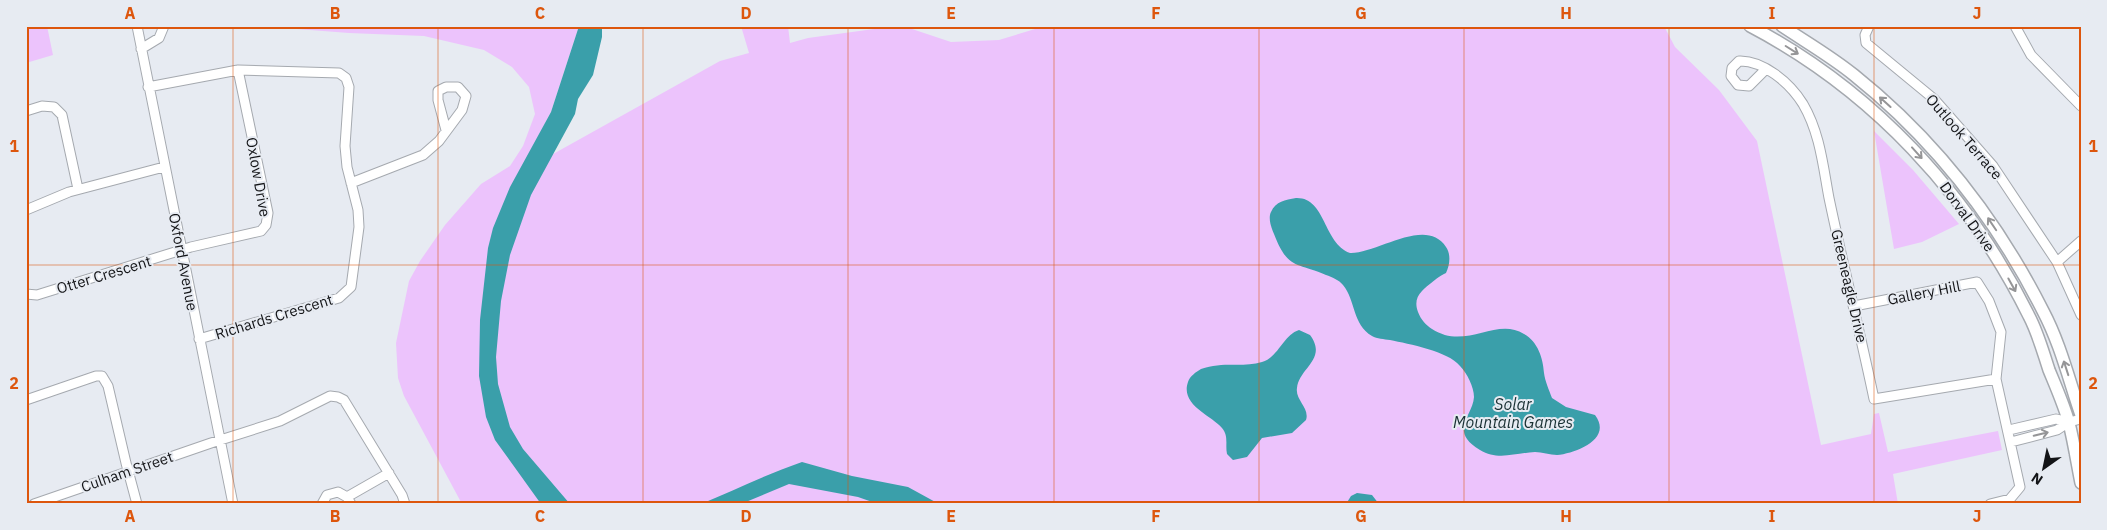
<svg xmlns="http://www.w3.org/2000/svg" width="2107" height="530" font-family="'IBM Plex Sans',sans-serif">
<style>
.green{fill:#ecc3fc}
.water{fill:#3a9faa}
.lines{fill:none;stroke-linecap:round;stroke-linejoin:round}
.minor-casing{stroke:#a5a9af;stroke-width:11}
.major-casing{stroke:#a5a9af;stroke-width:14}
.minor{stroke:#fff;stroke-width:9}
.major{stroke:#fff;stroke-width:11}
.oneway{stroke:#959597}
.grid{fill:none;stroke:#dd560d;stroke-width:1;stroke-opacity:0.55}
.labels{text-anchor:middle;stroke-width:4;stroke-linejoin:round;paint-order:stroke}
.street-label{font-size:15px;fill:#131417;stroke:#e7ebf2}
.water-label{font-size:16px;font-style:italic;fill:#193033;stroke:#e7ebf2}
.neatline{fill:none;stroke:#dd560d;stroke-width:2}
.grid-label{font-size:16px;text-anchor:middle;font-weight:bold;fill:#dd560d}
</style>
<rect width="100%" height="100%" fill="#e7ebf2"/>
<path class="green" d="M26,26H47L53,55L26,63Z
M286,26H579L551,112L519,173L720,61L749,53L741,26H788L790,43L808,38L896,26H903L951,42L999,40L1045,26H1664L1675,47L1719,90L1757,141L1821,445L1871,434L1874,414L1879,413L1888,452L1998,431L2002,450L1893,474L1898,504H462L404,396L398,378L396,343L409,281L420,261L445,225L481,184L510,166L523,146L535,114L529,87L512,67L484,50L424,36L349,33L297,29Z
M1874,131L1913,170L1959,224L1922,242L1894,249Z"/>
<path class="water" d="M579,26H602V37L593,75L578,99L575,114L531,195L510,255L501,301L496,357L498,384L510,427L523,449L570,504H541L495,440L486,417L479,376L480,320L488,248L493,228L510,187L551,112Z
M1296,198C1326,197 1323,243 1350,253C1377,254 1426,216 1446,247C1451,254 1450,265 1446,273C1440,275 1427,286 1422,291C1416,297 1415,304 1418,312C1421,320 1426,325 1432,329C1466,351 1496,316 1524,334C1538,342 1543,358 1544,373C1545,381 1549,390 1552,398L1566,407L1595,415C1613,439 1576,453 1557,455C1550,455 1542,452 1535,452C1515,453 1498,461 1480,450C1448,431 1473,416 1474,397C1474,387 1467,373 1460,366C1448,351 1409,344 1390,340C1384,339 1377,339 1372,336C1352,324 1356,301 1343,285C1339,280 1332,277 1326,275C1296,262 1288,270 1274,234C1271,227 1268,218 1271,212C1276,201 1285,200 1296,198Z
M1299,330L1310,335C1328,359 1299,368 1297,388C1295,400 1310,408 1306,420L1292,433L1262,438L1247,457L1233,460L1227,454C1225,445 1229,436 1222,428C1211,415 1180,405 1188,382C1190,376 1196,372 1201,369C1223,361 1243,368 1262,362C1279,357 1283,335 1299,330Z
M802,462L852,476L908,487L939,504H878L858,497L789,484L741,504H701C735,490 767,474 802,462Z
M1357,493L1372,495L1379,504H1346L1351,496Z"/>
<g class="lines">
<defs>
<path id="minor" d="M137,26L233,504
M1869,26L1865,35L1866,43L1934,99L1993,166L2057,262L2081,315
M2015,26L2031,55L2081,106
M141,49L159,38L164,26
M1766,69L1749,86L1738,85L1731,76L1732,68L1739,61C1763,60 1790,83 1803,104C1820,133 1823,166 1829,198C1843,265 1860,332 1874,399L1996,379
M148,87L238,70L339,73L346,78L349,87L345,146L347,167L358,210L359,227L351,287L339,298L199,339
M26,111L42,106L54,107L62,115L78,189
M351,183L423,155L439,141L462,110L466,96L458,87H446L438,91V100L446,130
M26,210L69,192L164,167
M2057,262L2081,241
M26,294L37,295L191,247L261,231L266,225L268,213L238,70
M1854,306L1977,282L1989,301L2001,332L1996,379L2020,487L2010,499L1990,504
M26,400L96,376H102L108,386L126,463L137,504
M2009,430L2056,419L2069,422
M2011,442L2057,430L2069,422L2081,419
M347,497L389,473
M34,504L211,443L280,421L330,396L338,397L344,400L402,495L405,504
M322,504L327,495L338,492L347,497L351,504"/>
<path id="major" d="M1750,26C1872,90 1968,193 2029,316C2038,333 2043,352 2049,370C2056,387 2064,405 2069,423C2074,443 2077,463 2081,483
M1782,26C1806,42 1832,57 1854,75C1934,139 1997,220 2043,311C2060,343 2069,380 2081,415"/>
</defs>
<use href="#minor" class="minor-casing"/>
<use href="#major" class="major-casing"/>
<use href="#minor" class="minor"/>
<use href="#major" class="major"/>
</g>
<defs><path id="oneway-shaft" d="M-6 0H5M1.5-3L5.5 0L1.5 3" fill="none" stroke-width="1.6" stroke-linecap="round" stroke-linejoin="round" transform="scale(1.25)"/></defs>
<g class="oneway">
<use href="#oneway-shaft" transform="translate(1792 50) rotate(32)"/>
<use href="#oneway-shaft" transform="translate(1885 102) rotate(-138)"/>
<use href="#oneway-shaft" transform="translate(1917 153) rotate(48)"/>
<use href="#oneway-shaft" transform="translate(1992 224) rotate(-124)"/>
<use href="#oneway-shaft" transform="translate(2012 285) rotate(61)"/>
<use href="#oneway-shaft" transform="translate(2066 368) rotate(-108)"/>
<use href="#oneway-shaft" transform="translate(2041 434) rotate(-14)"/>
</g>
<path class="grid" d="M233,26V504M438,26V504M643,26V504M848,26V504M1054,26V504M1259,26V504M1464,26V504M1669,26V504M1874,26V504M26,265H2081"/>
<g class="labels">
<g class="street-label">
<text transform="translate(1964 137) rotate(49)" y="5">Outlook Terrace</text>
<text transform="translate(258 177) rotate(80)" y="5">Oxlow Drive</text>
<text transform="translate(1967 217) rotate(54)" y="5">Dorval Drive</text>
<text transform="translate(183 262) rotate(79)" y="5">Oxford Avenue</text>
<text transform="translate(104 275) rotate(-17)" y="5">Otter Crescent</text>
<text transform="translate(1849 286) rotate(77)" y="5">Greeneagle Drive</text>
<text transform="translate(1924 293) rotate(-11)" y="5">Gallery Hill</text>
<text transform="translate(274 317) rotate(-17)" y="5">Richards Crescent</text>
<text transform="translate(127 472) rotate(-19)" y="5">Culham Street</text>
</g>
<g class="water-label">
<text x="1513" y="410">Solar<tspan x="1513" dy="18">Mountain Games</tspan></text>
</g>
</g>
<rect width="2107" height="530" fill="none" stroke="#e7ebf2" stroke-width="55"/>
<g transform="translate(2044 468) rotate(213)" stroke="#e7ebf2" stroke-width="4" paint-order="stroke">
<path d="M0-4L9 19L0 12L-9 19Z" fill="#131417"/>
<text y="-8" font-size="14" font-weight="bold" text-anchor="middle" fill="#131417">N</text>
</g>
<rect x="28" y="28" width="2052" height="474" class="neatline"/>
<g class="grid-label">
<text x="130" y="19">A</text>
<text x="335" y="19">B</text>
<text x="540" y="19">C</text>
<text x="746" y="19">D</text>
<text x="951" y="19">E</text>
<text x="1156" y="19">F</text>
<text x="1361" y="19">G</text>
<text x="1566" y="19">H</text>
<text x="1772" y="19">I</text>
<text x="1977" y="19">J</text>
<text x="14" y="152">1</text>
<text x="2093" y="152">1</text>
<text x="14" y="389">2</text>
<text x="2093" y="389">2</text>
<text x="130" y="522">A</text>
<text x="335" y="522">B</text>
<text x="540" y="522">C</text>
<text x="746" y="522">D</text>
<text x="951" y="522">E</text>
<text x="1156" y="522">F</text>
<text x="1361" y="522">G</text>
<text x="1566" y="522">H</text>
<text x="1772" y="522">I</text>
<text x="1977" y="522">J</text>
</g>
</svg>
